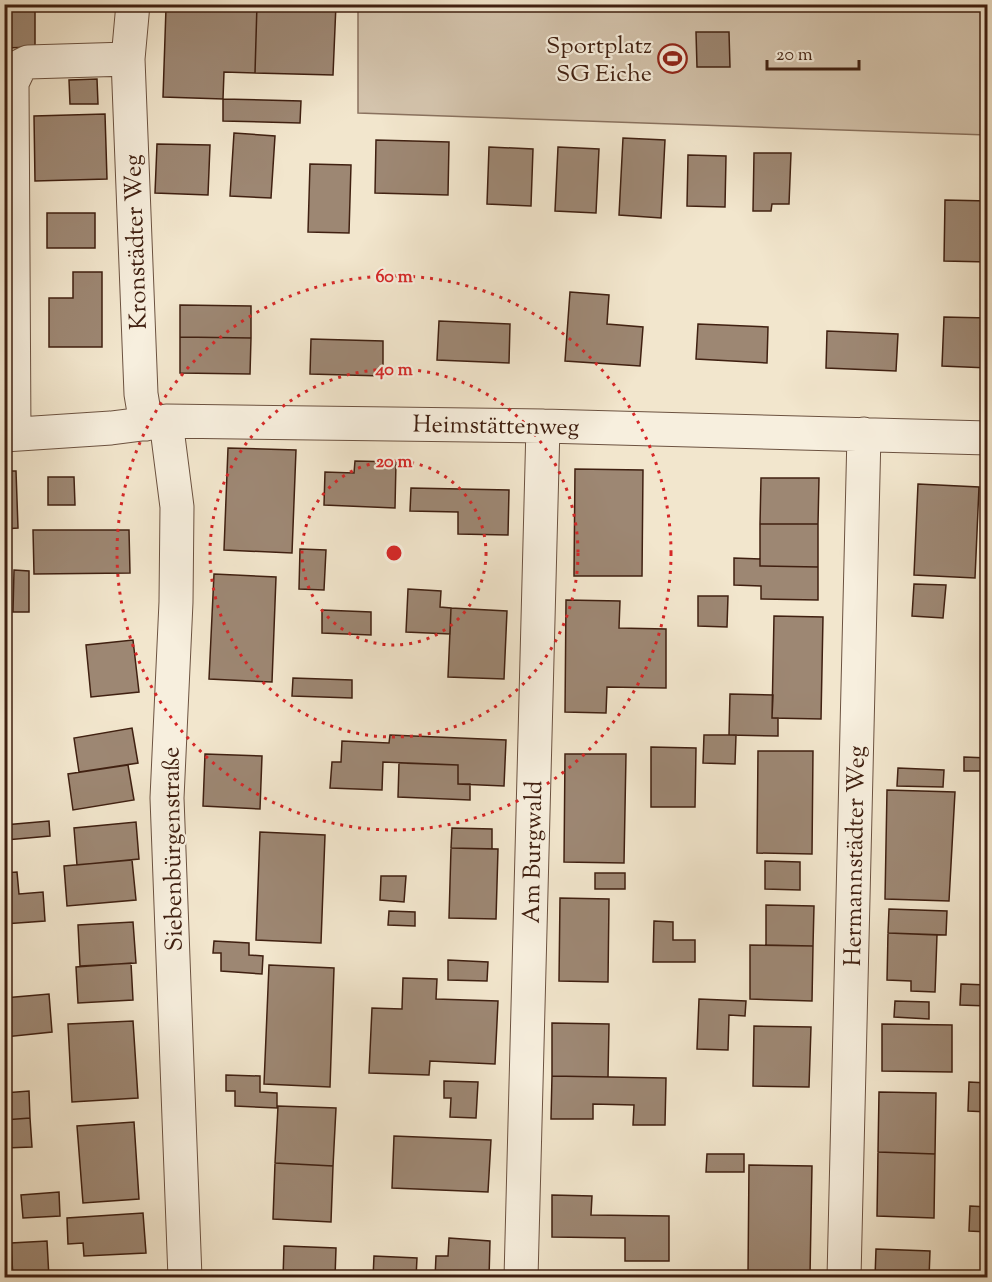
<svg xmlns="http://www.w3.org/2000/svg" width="992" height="1282" font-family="'Sorts Mill Goudy',serif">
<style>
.green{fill:#d4c4ad;stroke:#8a725f;stroke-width:1.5}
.building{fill:#9d8773;stroke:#402011;stroke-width:1.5}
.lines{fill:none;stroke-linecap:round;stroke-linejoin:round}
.street-casing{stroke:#6c5240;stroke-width:35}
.street{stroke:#f7efde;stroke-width:33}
.ring{fill:none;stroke:#d62828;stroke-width:3;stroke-dasharray:3 6}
.labels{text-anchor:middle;stroke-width:4.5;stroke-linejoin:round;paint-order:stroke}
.poi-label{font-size:24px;fill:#402011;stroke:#f7efde;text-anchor:end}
.street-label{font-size:24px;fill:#402011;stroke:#f7efde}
.centre{fill:#d62828;stroke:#f7efde;stroke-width:3}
.ring-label{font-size:18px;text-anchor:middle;font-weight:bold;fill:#d62828;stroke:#f7efde;stroke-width:4.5;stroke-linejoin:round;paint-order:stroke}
</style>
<rect width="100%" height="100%" fill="#f2e6cd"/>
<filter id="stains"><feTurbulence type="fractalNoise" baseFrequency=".00333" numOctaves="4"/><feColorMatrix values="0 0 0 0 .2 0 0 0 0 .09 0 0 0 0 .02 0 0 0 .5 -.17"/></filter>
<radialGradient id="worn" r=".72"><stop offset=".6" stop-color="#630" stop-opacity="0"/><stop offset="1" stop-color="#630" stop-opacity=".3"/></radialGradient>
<path class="green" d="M358,5H987V135L358,113Z"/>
<path class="building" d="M35,4V47L4,48V5Z
M178,4H257L255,73L224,72L223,99L163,97L166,8L178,9Z
M257,4H336L333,75L255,73Z
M696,32H729L730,67H697Z
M97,79L98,104H70L69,80Z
M223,99L301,101L300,123L223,121Z
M105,114L107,179L35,181L34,116Z
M234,133L275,136L271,198L230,196Z
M623,138L665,140L661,218L619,215Z
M376,140L449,142L448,195L375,193Z
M157,144L210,145L208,195L155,193Z
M489,147L533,149L531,206L487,204Z
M558,147L599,149L596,213L555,211Z
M754,153H791L789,204H772L771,211H753Z
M688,155L726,156L725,207L687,206Z
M310,164L351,165L349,233L308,232Z
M945,200L988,201V262L944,261Z
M47,213H95V248H47Z
M73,272H102V347H49V298H73Z
M570,292L609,295L607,324L643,327L640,366L565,361Z
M180,305L251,306V338L180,337Z
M944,317L988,318V368L942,366Z
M439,321L510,324L509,363L437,360Z
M698,324L768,327L767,363L696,359Z
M827,331L898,334L896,371L826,368Z
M180,337L251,338L250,374L180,373Z
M311,339L383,341V376L310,374Z
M228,448L296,450L292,553L224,550Z
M355,461L396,462L395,508L324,505L325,472L354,473Z
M575,469L643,470L642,576H574Z
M4,471H16L18,528L4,529Z
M48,477H74L75,505H48Z
M761,478H819L818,524H760Z
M918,484L979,487L975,578L914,575Z
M411,488L509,490L508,535L458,534V512L410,511Z
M760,524H818V567L760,566Z
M33,530H129L130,573L34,574Z
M300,549L326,550L324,590L299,589Z
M734,558L760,559V566L818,567V600L761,599V586L734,585Z
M14,570L29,571V612H13Z
M214,574L276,577L272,682L209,679Z
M914,584L946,585L943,618L912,616Z
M408,589L441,591L440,607L451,608L450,634L406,632Z
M698,596H728L727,627L698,626Z
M566,600L620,601L619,628L666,629V688L607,687L606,713L565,712Z
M451,608L507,611L504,679L448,677Z
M322,610L371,612V635L322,633Z
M774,616L823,617L821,719L772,718Z
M133,640L139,692L91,697L86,645Z
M293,678L352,680V698L292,696Z
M730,694L773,695L772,718H778V736L729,735Z
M132,728L138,763L79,772L74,738Z
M390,735L506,740L504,786L458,784V765L383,762L382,790L330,788L332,762H341L342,741L389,743Z
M704,735H736L735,764L703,763Z
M651,747L696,748L695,807H651Z
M758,751H813L812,854L757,853Z
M205,754L262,756L260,809L203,806Z
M565,754H626L624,863L564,862Z
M964,757L988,758V771H964Z
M399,763L458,765V784H470V800L398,797Z
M128,765L134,800L73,810L68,774Z
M898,768L944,770L943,787L897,786Z
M887,790L955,792L949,901L885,899Z
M49,821L50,836L6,840L4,825Z
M136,822L139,859L77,865L74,828Z
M452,828L492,829V849L451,848Z
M260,832L325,835L321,943L256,940Z
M451,848L498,849L496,919L449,918Z
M132,860L136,900L67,906L64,866Z
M765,861L800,862V890L765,889Z
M17,872L19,894L43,892L45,921L4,924V873Z
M595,873H625V889H595Z
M381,876H406L404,902L380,900Z
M560,898L609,899L608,982L559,981Z
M766,905L814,906L813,946L766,945Z
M889,909L947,911L946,935L888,933Z
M389,911L415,912V926L388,925Z
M654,921L673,922V940H695V962H653Z
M133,922L136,963L80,966L78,925Z
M888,933L937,935L935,992L911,991V981L887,980Z
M214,941L249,943V955L263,956L262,974L221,971V953H213Z
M750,945L813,946L812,1001L750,999Z
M448,960L488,962L487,981L448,980Z
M131,963L133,1000L78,1003L76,967Z
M269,965L334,968L330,1087L264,1084Z
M403,978L437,979L436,999L498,1001L495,1064L430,1061L429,1075L369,1073L372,1008L402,1009Z
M961,984L988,985V1006L960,1005Z
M49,994L52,1032L5,1037L4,998Z
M699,999L746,1001L745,1016L729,1015L728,1050L697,1049Z
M895,1001L929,1002V1019L894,1017Z
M133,1021L138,1098L72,1102L68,1024Z
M552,1023L609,1024L608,1077L552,1076Z
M882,1024L952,1025V1072L882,1071Z
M754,1026L811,1027L809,1087L753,1086Z
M226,1075L260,1076V1092L277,1093V1108L235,1106V1091H226Z
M552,1076L666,1078L665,1125H633L634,1105L593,1104V1119H551Z
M444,1081L478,1082L476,1118L450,1117L451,1098H444Z
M969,1082L988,1083V1112L968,1111Z
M29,1091L30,1118L4,1120V1093Z
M879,1092L936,1093L935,1154L878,1152Z
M278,1106L336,1108L333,1166L275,1163Z
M30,1118L32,1147L5,1148L4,1120Z
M134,1122L139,1199L83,1203L77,1126Z
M394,1136L491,1140L488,1192L392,1188Z
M878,1152L935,1154L934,1218L877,1216Z
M707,1154H744V1172H706Z
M275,1163L333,1166L331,1222L273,1219Z
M749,1165L812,1166L810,1276L748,1275Z
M59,1192L60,1216L23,1218L21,1195Z
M552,1195L592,1196L591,1215L669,1216V1261H625V1238L552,1237Z
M970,1206L988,1207V1232L969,1231Z
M143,1213L146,1253L84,1256L83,1243L68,1244L67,1218Z
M449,1238L490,1241L489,1278H435L436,1256H448Z
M47,1241L49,1278H13L11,1243Z
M284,1246L336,1248L335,1278H283Z
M876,1249L930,1251L929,1278H875Z
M374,1256L417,1258L416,1278H373Z
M147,1274V1278H86V1277Z"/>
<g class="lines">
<defs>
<path id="street" d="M133,4L128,59L141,394L146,424
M166,421L177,507L176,602L167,798L185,1278
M14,434L12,83L20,66L28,62L128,59
M4,435L111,428L166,421L543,426L988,438
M521,1278L543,426
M844,1278L864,434"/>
</defs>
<use href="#street" class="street-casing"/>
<use href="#street" class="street"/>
</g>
<g class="ring">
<circle cx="394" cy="553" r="92"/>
<circle cx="394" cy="553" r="184"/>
<circle cx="394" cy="553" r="277"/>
</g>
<defs>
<symbol id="stadium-ring" viewBox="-11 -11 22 22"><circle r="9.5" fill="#f7efde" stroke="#8f2418" stroke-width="1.5"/><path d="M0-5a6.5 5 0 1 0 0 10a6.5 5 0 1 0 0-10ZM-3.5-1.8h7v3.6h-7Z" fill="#8f2418"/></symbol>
</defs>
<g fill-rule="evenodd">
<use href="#stadium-ring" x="656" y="42" width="33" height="33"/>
</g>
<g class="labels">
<g class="poi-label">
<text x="652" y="53">Sportplatz<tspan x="652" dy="28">SG Eiche</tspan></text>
</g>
<g class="street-label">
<text transform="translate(135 242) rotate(-92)" y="8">Kronstädter Weg</text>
<text transform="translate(496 425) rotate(1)" y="8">Heimstättenweg</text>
<text transform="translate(172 849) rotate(-91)" y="8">Siebenbürgenstraße</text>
<text transform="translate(532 852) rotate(-89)" y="8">Am Burgwald</text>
<text transform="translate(854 856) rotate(-89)" y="8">Hermannstädter Weg</text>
</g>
</g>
<circle cx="394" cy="553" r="9" class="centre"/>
<g class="ring-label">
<text x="394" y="282">60 m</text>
<text x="394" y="375">40 m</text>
<text x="394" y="467">20 m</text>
</g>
<rect width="992" height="1282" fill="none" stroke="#f2e6cd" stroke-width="24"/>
<rect x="6" y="6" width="980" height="1270" fill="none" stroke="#402011" stroke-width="3"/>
<rect x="12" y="12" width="968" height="1258" fill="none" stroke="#402011" stroke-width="1.5"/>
<path d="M767 60v9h92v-9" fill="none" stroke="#402011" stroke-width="3"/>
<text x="776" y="60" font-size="18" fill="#402011" stroke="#f7efde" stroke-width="4.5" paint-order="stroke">20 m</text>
<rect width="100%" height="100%" filter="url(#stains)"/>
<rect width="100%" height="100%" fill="url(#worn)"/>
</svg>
